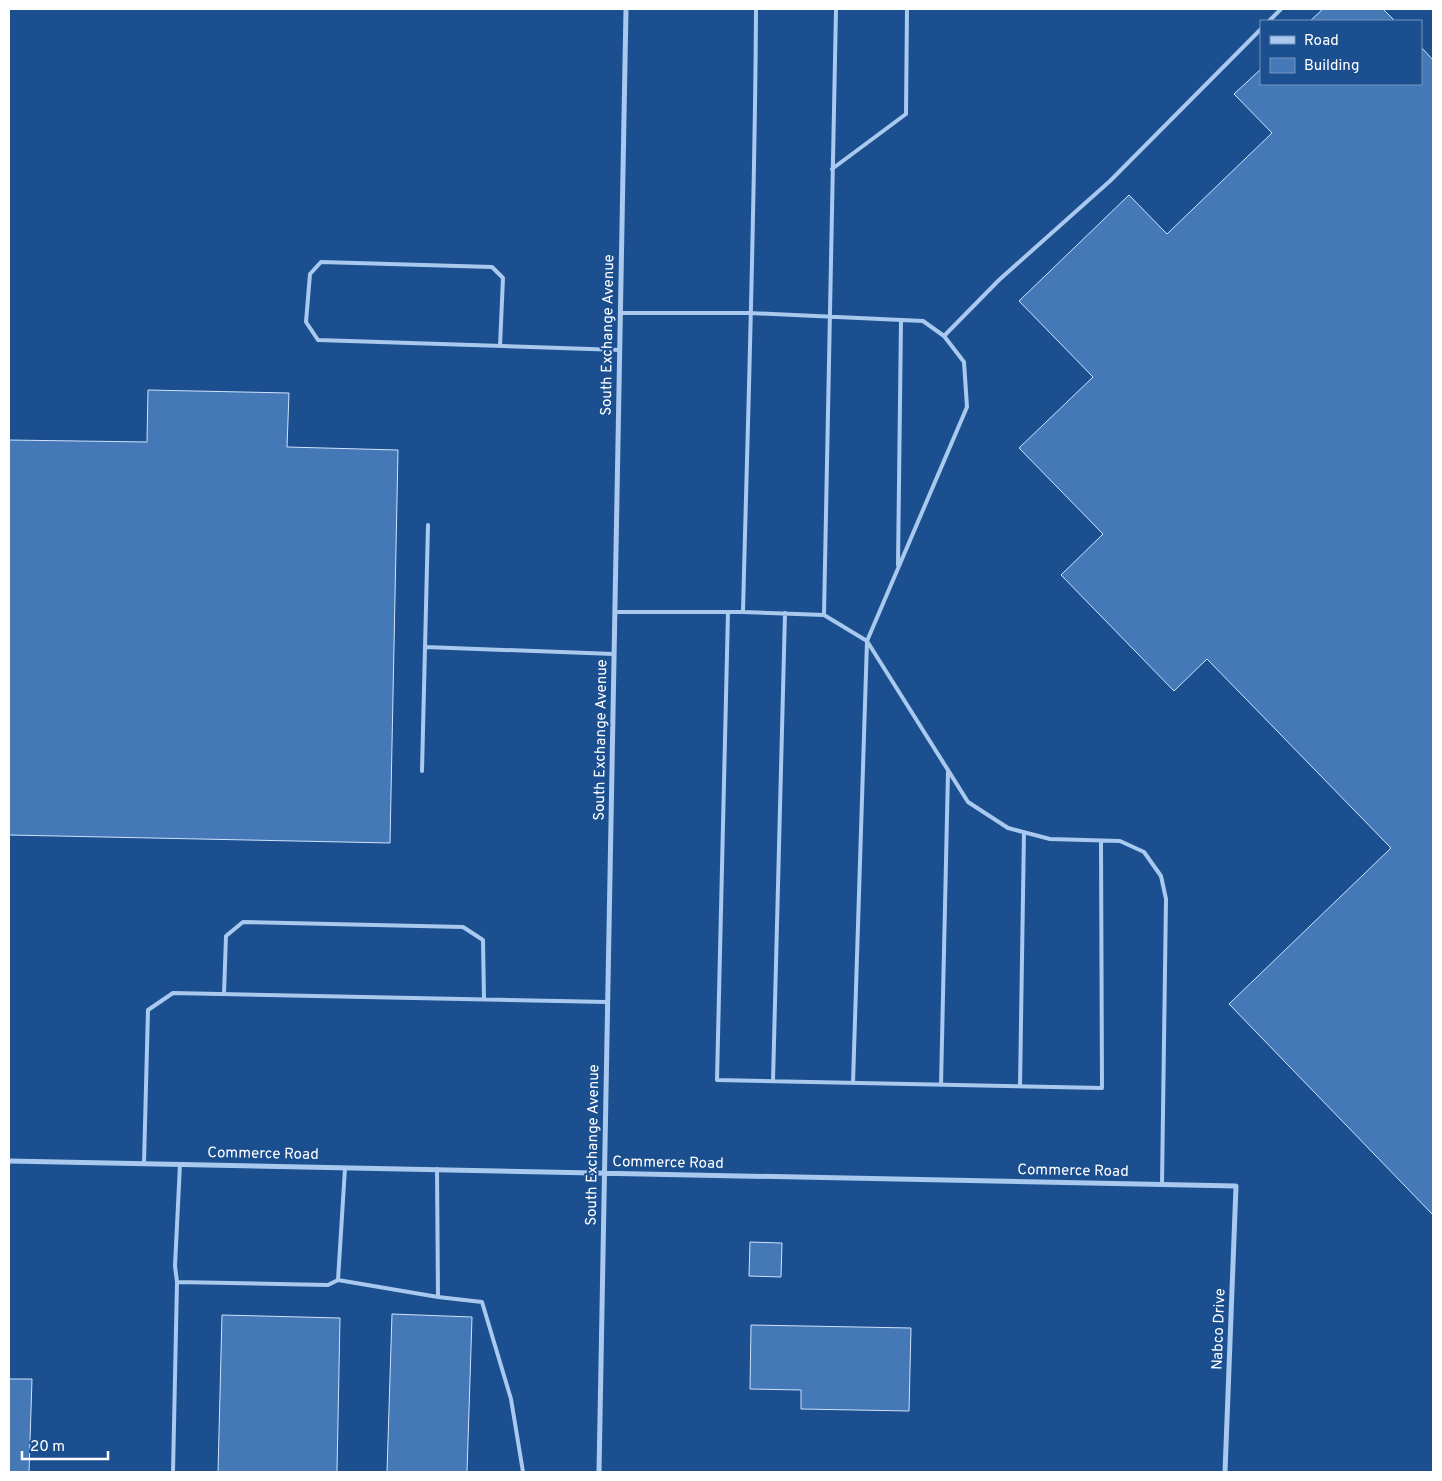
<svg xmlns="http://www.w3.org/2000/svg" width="1442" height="1481" font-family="Overpass,sans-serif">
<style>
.building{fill:#4478b7;stroke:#cfe3fa}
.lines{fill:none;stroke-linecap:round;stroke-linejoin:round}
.service{stroke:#a9c9ee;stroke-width:4}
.minor{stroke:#a9c9ee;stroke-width:5}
.labels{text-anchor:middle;stroke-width:4;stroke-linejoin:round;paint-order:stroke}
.street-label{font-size:15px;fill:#fff;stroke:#1b4f8f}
</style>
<rect width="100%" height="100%" fill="#1b4f8f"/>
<path class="building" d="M1323,9H1383L1395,21H1310Z
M1421,47L1433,60V1215L1229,1004L1391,848L1207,659L1174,691L1061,575L1103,534L1019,448L1093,377L1019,301L1129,195L1167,234L1272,133L1234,94L1261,69V84H1421Z
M148,390L289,393L287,447L398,450L390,843L9,835V440L147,442Z
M750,1242L782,1243L781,1277L749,1276Z
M392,1314L472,1317L467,1472H387Z
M222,1315L340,1318L337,1472H218Z
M751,1325L911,1328L909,1411L801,1409V1390L750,1389Z
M9,1379H32L29,1472H9Z"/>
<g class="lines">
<path class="service" d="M1269,21L1281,9
M832,169L906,114L907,9
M620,313H750L923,321L944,336L964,362L967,407L867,641L853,1083
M944,336L999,280L1110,181L1261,29
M500,346L503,278L492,267L321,262L310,274L306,322L318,340L620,350
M898,565L901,320
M615,612H743C748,411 755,210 756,9
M728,612L717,1080L1102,1088L1101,841
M743,612L824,615L867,641L968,802L1008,828L1050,839L1120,841L1144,852L1161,876L1166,899L1162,1184
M824,615L836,9
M425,647L614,654
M422,771L428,525
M224,994L226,936L243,922L463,927L483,940L484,999
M773,1081L785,613
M941,1085L948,772
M1020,1086L1024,832
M144,1163L148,1010L173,993L607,1002
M180,1164L175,1266L177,1282L328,1285L338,1280L345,1168
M437,1169L438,1297L482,1302L511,1399L523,1472
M338,1280L438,1297
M173,1472L177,1282"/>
<path class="minor" d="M9,1161L1236,1186L1225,1472
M599,1472L626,9"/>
</g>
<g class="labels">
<g class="street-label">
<text transform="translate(607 335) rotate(-89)" y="5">South Exchange Avenue</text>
<text transform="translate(600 740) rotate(-89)" y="5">South Exchange Avenue</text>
<text transform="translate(592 1145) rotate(-89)" y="5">South Exchange Avenue</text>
<text transform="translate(263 1153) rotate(1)" y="5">Commerce Road</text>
<text transform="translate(668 1162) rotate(1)" y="5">Commerce Road</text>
<text transform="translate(1073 1170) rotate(1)" y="5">Commerce Road</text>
<text transform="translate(1218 1329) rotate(-88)" y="5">Nabco Drive</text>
</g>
</g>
<rect width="1442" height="1481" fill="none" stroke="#ffffff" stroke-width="20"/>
<rect x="1260" y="20" width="162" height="65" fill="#1b4f8f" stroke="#7695bc"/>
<rect x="1270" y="36" width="25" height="8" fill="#a9c9ee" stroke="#7695bc"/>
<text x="1304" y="45" font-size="15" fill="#ffffff">Road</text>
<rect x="1270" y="58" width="25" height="15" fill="#4478b7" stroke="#7695bc"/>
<text x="1304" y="70" font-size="15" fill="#ffffff">Building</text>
<path d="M22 1451v8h86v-8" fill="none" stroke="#ffffff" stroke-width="2.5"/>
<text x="30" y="1451" font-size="15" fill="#ffffff" stroke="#1b4f8f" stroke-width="4" paint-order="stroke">20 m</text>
</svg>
